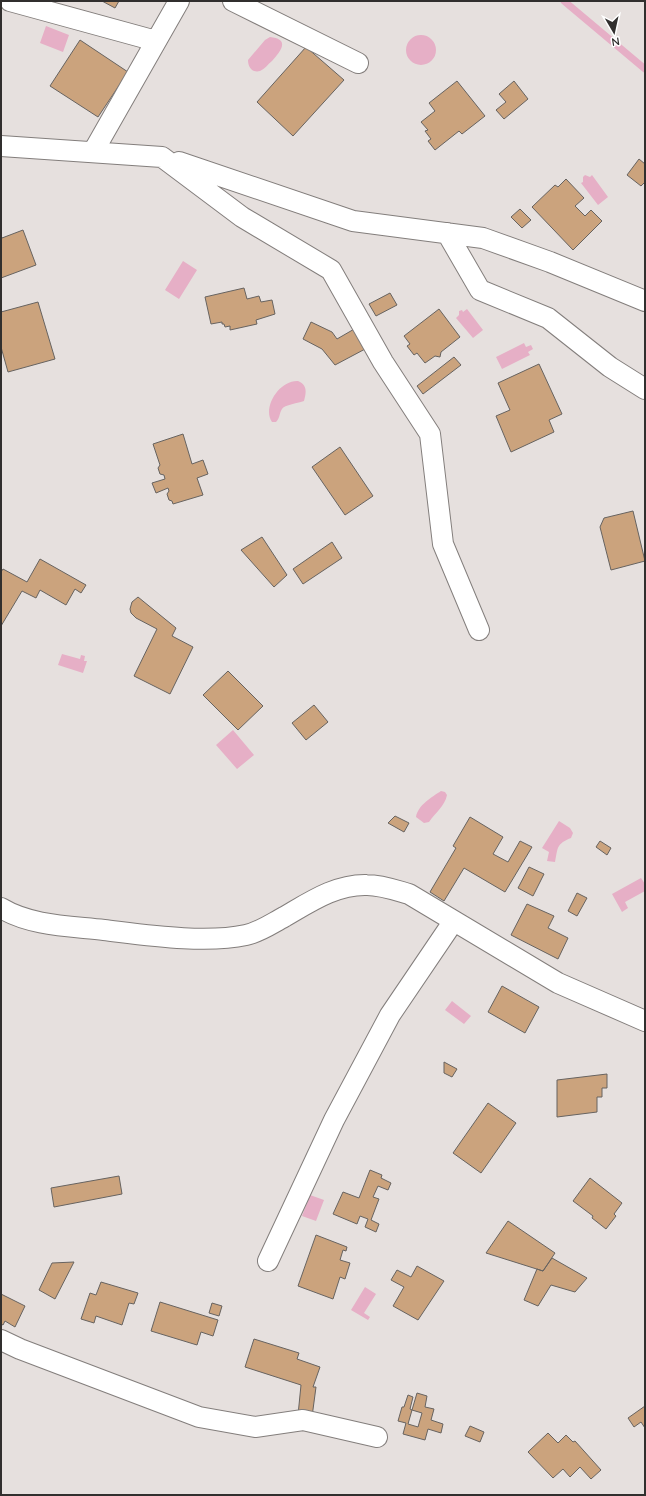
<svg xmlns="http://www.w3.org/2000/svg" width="646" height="1496" font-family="Quicksand,sans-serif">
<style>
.water{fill:#e6afc6}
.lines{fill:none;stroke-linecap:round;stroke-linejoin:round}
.stream{stroke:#e6afc6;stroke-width:7}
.building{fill:#cba37d;stroke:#676360}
.street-casing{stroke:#837e7c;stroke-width:22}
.street{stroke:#fff;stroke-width:20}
</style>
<rect width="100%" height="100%" fill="#e6e0de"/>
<path class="water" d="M46,26L69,35L63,52L40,43Z
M406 50a15 15 0 1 1 30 0a15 15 0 1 1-30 0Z
M270,37C291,39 280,52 272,61C268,64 265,69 260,71C252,73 248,67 248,60L265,40Z
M585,175L590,177L592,175L608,197L598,205L581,183L583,182V177Z
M183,261L197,270L179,299L165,290Z
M467,309L483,330L473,338L456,318L459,315V311L462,310L463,312Z
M524,343L526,347L531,345L533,349L528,352L530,355L502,369L496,357Z
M298,381C308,385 306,393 304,401C299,403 284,405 282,409C279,414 280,418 276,422H272C262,408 279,380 298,381Z
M62,654L80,659L81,655L85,656L84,661H87L83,673L58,665Z
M233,730L254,755L237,769L216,745Z
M441,791L445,792L447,795C445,806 435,813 429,822L424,823L416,817C418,805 432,797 441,791Z
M559,821L570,828L573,833L571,838C556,844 558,848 555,862L547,861L549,852L542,848Z
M641,878L645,884V891L625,902L628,908L622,912L612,894Z
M452,1001L471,1016L464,1024L445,1010Z
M310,1195L324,1200L316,1221L302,1216Z
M365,1287L376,1294L364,1313L370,1317L368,1320L351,1310Z"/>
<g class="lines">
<path class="stream" d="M564,1L645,69"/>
</g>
<path class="building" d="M102,1H119L115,8Z
M80,40L128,72L98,117L50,86Z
M306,47L344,80L293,136L257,102Z
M457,81L485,116L462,134L459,131L435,150L428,141L431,139L425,131L428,130L421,122L435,111L429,103Z
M514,81L528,99L504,119L496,110L506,102L499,94Z
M639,159L645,164V182L641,186L627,175Z
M566,179L584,198L575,206L585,216L591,210L602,221L573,250L532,207L555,185L558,187Z
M520,209L531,220L522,228L511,217Z
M23,230L36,265L1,278V235L2,238Z
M244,288L247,299L259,296L261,302L272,300L275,314L256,320L257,324L230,330V326L225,327L224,324H222V322L211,324L205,297Z
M390,293L397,305L376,316L369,304Z
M38,302L55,359L8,372L1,347V312Z
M439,309L460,337L441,352L440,357L435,356L425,363L417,353L414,355L407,346L410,344L404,336Z
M311,322L332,332L337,339L356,328L367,348L335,365L322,349L303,339Z
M454,357L461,365L423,394L417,386Z
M539,364L562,414L549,420L554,432L511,452L496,416L510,410L498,383Z
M183,434L192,464L203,460L208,474L197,478L203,495L173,504L172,501L169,500L167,494L169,491L168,488L156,493L152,483L165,479L164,475L160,474L158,468L160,465L153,444Z
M340,447L373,496L345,515L312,467Z
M633,511L645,561L611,570L600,527L604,518Z
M262,537L287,575L274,587L241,550Z
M332,542L342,558L303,584L293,569Z
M40,559L86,585L81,593L75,589L66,605L40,590L36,598L22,591L1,626V572L3,569L27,582Z
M138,597L176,628L172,636L193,647L170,694L134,676L157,629L136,618L131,613L130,609L132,602Z
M228,671L263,706L238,730L203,695Z
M314,705L328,722L306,740L292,723Z
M395,816L409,823L404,832L388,823Z
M470,817L503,837L493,854L508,862L520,841L532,847L505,892L464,868L444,901L430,892L456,848L453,846Z
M600,841L611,848L607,855L596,847Z
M529,867L544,874L533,896L518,888Z
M577,893L587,898L577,916L568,911Z
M527,904L554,916L548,928L568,938L558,959L511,935Z
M502,986L539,1007L525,1033L488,1012Z
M444,1062L457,1069L452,1077L444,1073Z
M607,1074V1088H602V1097H597V1112L557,1117V1080Z
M488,1103L516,1123L481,1173L453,1153Z
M370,1170L382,1175L381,1178L391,1183L388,1190L378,1186L373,1197L379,1199L371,1220L379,1224L376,1232L365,1227L368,1219L360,1216L357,1224L333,1214L343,1192L359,1198Z
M119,1176L122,1194L54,1207L51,1188Z
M590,1178L622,1203L614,1214L616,1216L606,1229L592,1218L593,1216L573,1201Z
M508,1221L555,1253L543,1271L486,1253Z
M316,1235L347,1247L346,1251L343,1250L340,1260L350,1263L345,1279L340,1277L333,1299L298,1286Z
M552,1258L587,1278L575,1292L551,1285L538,1306L524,1300L537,1269L543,1271Z
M74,1262L55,1299L39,1290L52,1263Z
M417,1266L444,1281L418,1320L393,1306L404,1287L391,1280L397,1270L411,1277Z
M101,1282L138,1293L134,1304L129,1303L122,1325L96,1316L94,1323L81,1319L90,1293L96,1295Z
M1,1294L25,1306L15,1327L5,1321L3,1325L1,1324Z
M160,1302L218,1320L213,1336L201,1332L197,1345L151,1331Z
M212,1303L222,1306L219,1316L209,1313Z
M254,1339L299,1353L297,1359L320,1367L313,1387H316L312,1417L298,1415L301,1385L245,1367Z
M417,1393L427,1396L425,1407L434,1409L431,1420L443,1424L441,1433L428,1429L425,1440L403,1434L406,1423L398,1421L402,1407H404L408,1395L413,1397L410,1409L412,1410L408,1424L418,1427L422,1413L412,1410Z
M645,1406V1428L641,1422L634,1427L628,1418Z
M470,1426L484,1432L480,1442L465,1436Z
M548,1433L558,1443L566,1435L573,1442L575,1441L601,1470L591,1479L580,1467L570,1477L563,1469L553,1478L528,1452Z"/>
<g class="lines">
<defs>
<path id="street" d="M10,1L156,41
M233,1L358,63
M1,146L162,157L242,217L331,270L383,362L430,434L443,544L479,630
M93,152L179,1
M179,162L353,221L483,238L550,262L645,301
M447,233L480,290L548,318L610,367L645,389
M1,908C31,926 70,926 104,930C146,935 205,944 246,935C260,932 271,924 284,917C310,902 336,884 367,885C381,885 395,890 409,894L558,983L645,1021
M268,1261L334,1120L390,1015L453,922
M1,1340L20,1349L199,1417L255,1427L303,1420L377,1437"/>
</defs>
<use href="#street" class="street-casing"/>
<use href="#street" class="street"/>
</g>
<rect width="646" height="1496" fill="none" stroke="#312f2e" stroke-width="4"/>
<g transform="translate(614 32) rotate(171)" stroke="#ffffff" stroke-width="3" paint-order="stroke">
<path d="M0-3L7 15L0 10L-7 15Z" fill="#312f2e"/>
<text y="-6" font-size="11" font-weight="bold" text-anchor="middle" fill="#312f2e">N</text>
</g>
</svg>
